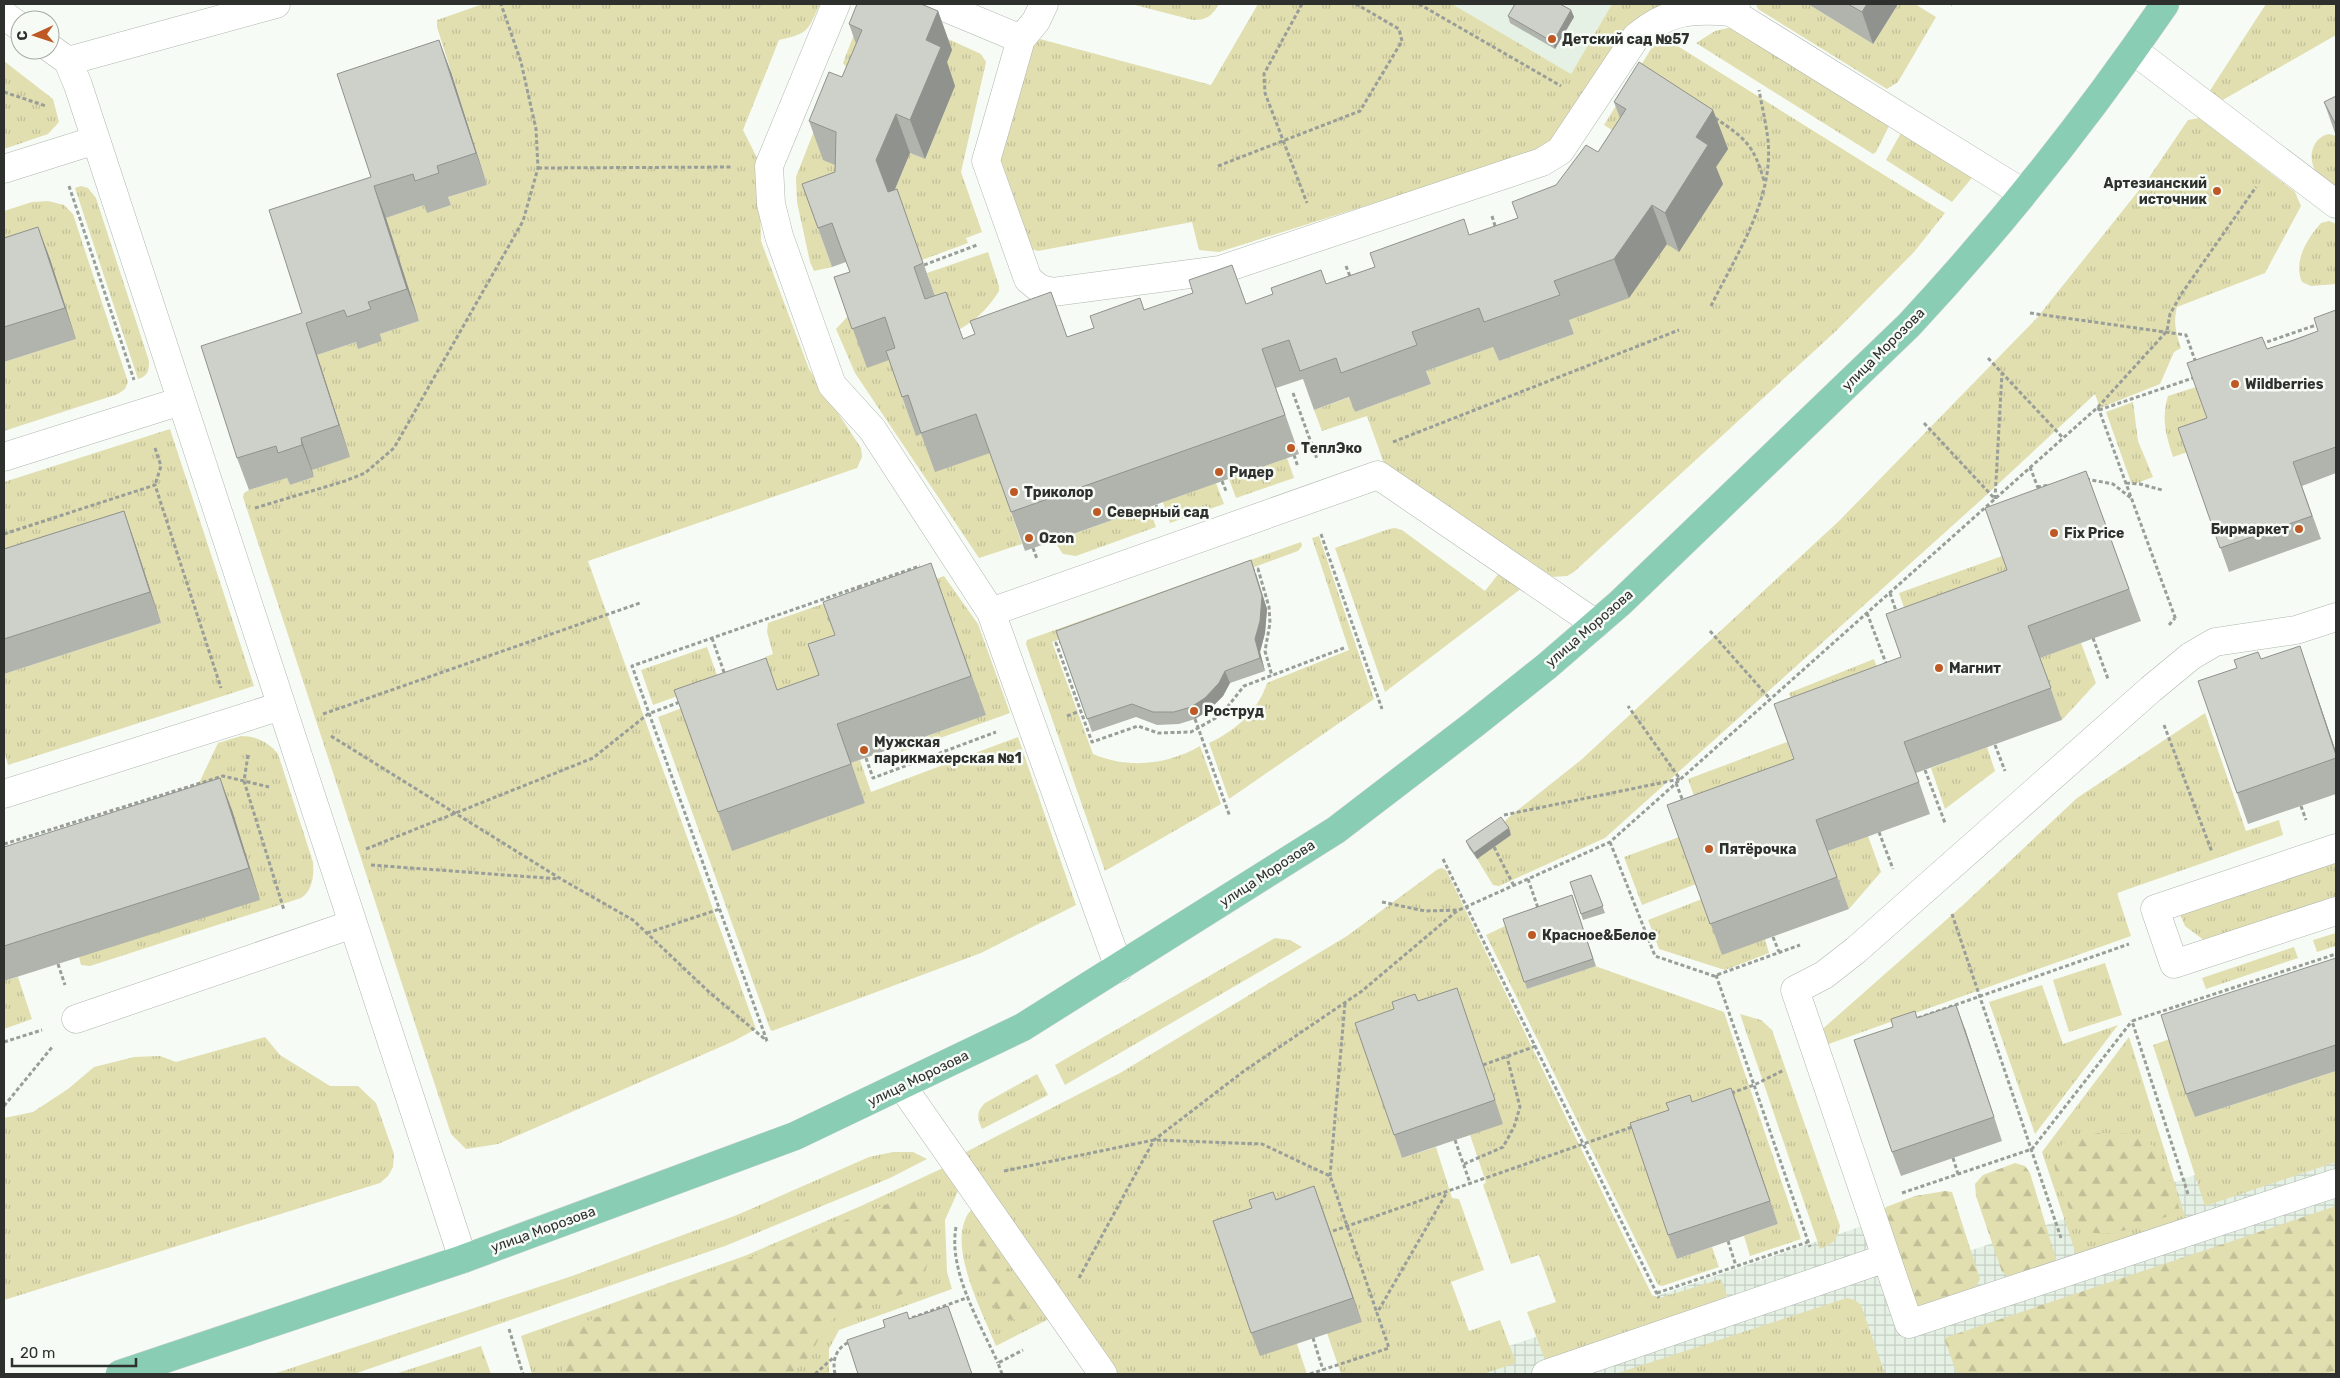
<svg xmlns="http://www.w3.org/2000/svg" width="2340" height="1378" font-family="Rubik,sans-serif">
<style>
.built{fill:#e5f1e4}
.industrial{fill:url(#industrial-grid)}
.grass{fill:url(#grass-tufts)}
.forest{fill:url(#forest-firs)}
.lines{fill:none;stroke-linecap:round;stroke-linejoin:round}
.minor-casing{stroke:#afb6af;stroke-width:29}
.major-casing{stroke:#d5d6d5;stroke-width:29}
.path{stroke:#999e99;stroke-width:3;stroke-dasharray:4 2.5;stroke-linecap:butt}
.minor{stroke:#fff;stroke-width:28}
.major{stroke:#89cdb4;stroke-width:28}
.wall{fill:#b1b4ad}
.shaded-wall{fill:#90928d}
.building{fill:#ced1c9;stroke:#90928d}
.poi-dot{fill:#be5926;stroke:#f6fcf5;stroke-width:2}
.labels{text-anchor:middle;stroke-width:5;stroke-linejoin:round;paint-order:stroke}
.poi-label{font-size:14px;font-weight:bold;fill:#2e302e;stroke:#f6fcf5;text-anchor:start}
.street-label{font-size:14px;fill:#2e302e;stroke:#f6fcf5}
</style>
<defs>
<pattern id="industrial-grid" width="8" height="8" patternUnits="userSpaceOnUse" patternTransform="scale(1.25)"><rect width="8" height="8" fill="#e5f1e4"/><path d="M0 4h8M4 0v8" fill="none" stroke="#c5cfc4"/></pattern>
<pattern id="grass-tufts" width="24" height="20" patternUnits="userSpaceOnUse" patternTransform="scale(1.25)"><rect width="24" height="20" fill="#e1deb0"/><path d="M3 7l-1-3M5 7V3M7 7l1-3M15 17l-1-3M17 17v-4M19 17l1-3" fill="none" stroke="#c1bf98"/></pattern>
<pattern id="forest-firs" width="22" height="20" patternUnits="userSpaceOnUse" patternTransform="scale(1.25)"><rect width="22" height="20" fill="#e1deb0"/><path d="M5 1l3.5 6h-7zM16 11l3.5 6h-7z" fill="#c1bf98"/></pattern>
</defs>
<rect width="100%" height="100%" fill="#f6fcf5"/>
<path class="built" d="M1452,4H1612L1571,74Z"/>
<path class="industrial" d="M2336,1128V1374H1427L1862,1226L1954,1256Z"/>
<path class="grass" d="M483,4H820C807,31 810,33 779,40L743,130L759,162L761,241L809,369L861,448L862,457L857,468L588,561L756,1029L734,1041L498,1144L466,1149L451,1134L243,497L244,493L249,490L287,478L290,485L314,477L312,470L317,355L356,342L382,341L380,334L419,321L386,218L424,205H451L448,197L487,185L437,27V20Z
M1131,4H1219C1212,16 1207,20 1193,20Z
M1258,4H1452L1571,74L1612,4H1669L1552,144L1533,153L1219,252L1199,250L1192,222L1038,251L1031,249L998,168L1029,49L1040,39L1211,85Z
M1756,4H1808L1873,44L1898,4H1915L1936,17L1898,82L1887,89L1758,9Z
M2266,4H2336V35L2221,101L2209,92Z
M878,7L981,54L986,62L961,172L982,232L966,238L968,243L922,260L911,229L891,199L910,153L925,159L955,86L850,72L843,63L861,16Z
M1728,28L1741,29L1890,124L1876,152L1873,154L1696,43L1715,31Z
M1668,40L1945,213L1914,252L1836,331L1574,572L1567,576L1551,577L1386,469L1367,416L1322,431L1314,410L1350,397L1355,412L1431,384L1426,371L1493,347L1499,361L1574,334L1569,320L1629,141L1604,125L1651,49L1658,43Z
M4,61L53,99L59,122L48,134L4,149Z
M823,108L850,171L816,223L832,267L814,271L810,262L797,202L796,177Z
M2199,118L2295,192L2301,206L2265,273L2177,307C2173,322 2176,333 2181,348L2174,352L2160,384L2100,408L2095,394L1981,500L1605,838L1499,886L1493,885L1477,859L1511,835L1503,823L1509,817L1581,760L1839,521L2036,319L2148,179L2188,120Z
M1902,131L1975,174L1952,202L1886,160Z
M2329,134L2336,136V192C2330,186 2321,179 2316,172C2307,158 2312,137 2329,134Z
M81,186L88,188L96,198L149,361C149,371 148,376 138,379L75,188Z
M48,201L64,205L73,214L128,382L125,389L118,394L4,431V362L76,339L4,273V211L32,202Z
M2329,221L2336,224V284L2311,286L2302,282C2293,261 2307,239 2321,223Z
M988,252L999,286V291C984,315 966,329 939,338L937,302L927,273Z
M848,316L899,356L900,391L916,435L922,434L990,453L1022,544L979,558L855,373L836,329Z
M2196,387L2216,442L2173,457C2166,435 2161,419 2168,396Z
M2133,402L2138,441L2153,477L2132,485L2106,412Z
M170,429L254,686L8,765L4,750V674L161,623L4,585V482Z
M1287,458L1294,478L1236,498L1229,479Z
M1216,483L1224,504L1170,523L1163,502Z
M1149,507L1156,527L1076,556L1063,554L1054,541Z
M1395,528L1402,530L1485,591L1499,573L1522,588L1385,692L1335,548L1389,529Z
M1319,536L1374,699L1229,799L1209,743C1235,731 1258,711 1267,683L1349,650L1312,538Z
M1301,542L1302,546L1298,551L1052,642L1093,754C1128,769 1167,765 1200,746L1221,804L1105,871L1026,644L1027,640Z
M2002,556L2018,601L1915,639L1899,593Z
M944,576L978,624L1010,713L901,752L900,746L985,715L875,601Z
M843,597L856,635L791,729L765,657L773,654L767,632L768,623Z
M2081,643L2096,683L2062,720L2039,658Z
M707,647L719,681L653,705L641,670Z
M1874,659L1888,698L1802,729L1789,693Z
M722,693L865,803L851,763L860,760L871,792L1018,737L1076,905L981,953L772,1031L770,1029L658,717Z
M2205,713L2246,831L2279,820L2283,835L2117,893L2131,936L1823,1046L1818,1033L1962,906L2077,798Z
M241,736C256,736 269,742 278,754L313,862C314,876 313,890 301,898L90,966L81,965L79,957L188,793L200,781L218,743Z
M1787,742L1806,791L1705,827L1688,779Z
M1987,747L1995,771L1945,809L1931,768Z
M1868,836L1881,872L1849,909L1828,851Z
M1679,837L1696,884L1642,905L1624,857Z
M2336,862V901L2205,941L2185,926L2180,914Z
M1442,868L1446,870L1652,1295L1660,1298L1721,1279L1727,1295L1725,1299L1545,1360L1527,1312L1556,1302L1539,1255L1511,1264L1483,1185L1486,1182L1470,1135L1503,1123L1364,1047L1402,1158L1436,1147L1452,1198L1459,1199L1484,1270L1451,1282L1469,1331L1500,1320L1516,1363L1483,1374H1341L1327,1333L1361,1321L1323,1210L1297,1344L1307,1374H1113L964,1153L1120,1073L1347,936L1438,869Z
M1702,899L1765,939L1769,953L1725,970L1659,949L1648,920Z
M1505,926L1527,989L1595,966L1724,1012L1801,1239L1750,1256L1744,1236L1778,1224L1740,1112L1677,1259L1712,1247L1719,1267L1662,1286L1658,1285L1486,935Z
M2336,933V946L2317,952L2313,940Z
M1275,938L1290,940L1302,947L1065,1085L1055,1065Z
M2294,947L2298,958L2206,989L2202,978Z
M2105,963L2122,1015L2069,1032L2053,980Z
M18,977L32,1019L4,1029V981Z
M2042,985L2063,1044L2118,1025L2035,1134L1989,1002Z
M1740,1014L1761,1020L1772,1030L1840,1226C1838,1240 1832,1244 1820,1249Z
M265,1037L280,1055L330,1086H358L376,1103L394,1154L393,1167L388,1176L380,1183L4,1300V1118L33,1112L68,1089L94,1067L134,1057L160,1056L176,1062Z
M2129,1037L2186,1219L2077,1257L2042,1152Z
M2170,1039L2195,1117L2336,1071V1162L2205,1206L2153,1045Z
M1037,1074L1048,1095L982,1129C977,1118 976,1112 985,1103Z
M893,1152H913L927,1159L890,1178L725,1246L354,1374H273L572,1276L737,1215L869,1157Z
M943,1168L958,1191L945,1220L947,1272L952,1289L839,1330L829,1349V1374H532L521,1336L747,1255L861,1206Z
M976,1204L1051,1318L996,1346C983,1314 951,1253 965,1220C967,1214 972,1209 976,1204Z
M1847,1298L1855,1300L1861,1305L1885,1374H1615Z
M481,1346L491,1374H395Z"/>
<path class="forest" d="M2098,1133L2135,1134L2156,1148L2174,1191L2180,1211C2159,1220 2098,1246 2079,1226C2070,1216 2066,1199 2061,1187C2058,1177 2050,1161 2056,1151C2063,1139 2086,1136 2098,1133Z
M2015,1163L2025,1166L2030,1173L2056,1259L2047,1267L2011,1278L2002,1272L1976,1196L1975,1184L1983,1175Z
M1945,1191L1952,1192L1980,1279C1975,1296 1935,1302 1919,1307L1907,1297L1882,1215L1886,1207L1915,1196Z
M905,1197C913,1197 922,1195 927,1201C938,1215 931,1275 916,1286C899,1299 858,1308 837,1316C819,1329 819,1343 808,1358C803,1364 796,1369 790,1374H562L569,1333L577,1325Z
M2336,1206V1374H1957L1944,1338Z
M978,1234L986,1235L1029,1299L1030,1306L1024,1317L1013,1320L1003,1318C985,1299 963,1258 978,1234Z"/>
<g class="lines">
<defs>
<path id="minor" d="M836,4L769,166L771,204L779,236L832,385L872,429L991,612L1119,968
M937,4L1021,39
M1044,4L1036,21L1021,39L986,161L1028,279L1040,289L1053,292L1220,270L1542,162L1560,151L1636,37C1667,11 1692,8 1731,12L1736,4
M1731,12L2023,193
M4,15L20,27
M50,48L68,61L78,85L463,1259
M2133,50L2336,204
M68,61L276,4
M4,169L96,140
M4,457L181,401
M991,612L1378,475L1596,624
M2336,617L2296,630L2215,642L2191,656L2151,689L1856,950L1824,975L1795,990L1909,1324L2336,1183
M4,794L281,706
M2336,848L2155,909L2174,964L2336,911
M76,1019L353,924
M902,1086L1103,1374
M1546,1374L1886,1258"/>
<path id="major" d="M120,1374L463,1259L795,1136L1023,1027L1336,830L1473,725L1547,666L1620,603L1909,325C2002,225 2088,117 2165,4"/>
</defs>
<use href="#minor" class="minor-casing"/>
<use href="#major" class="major-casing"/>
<path class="path" d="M1302,4L1264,74L1265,93L1307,203
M1419,4L1561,86
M1951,4H1952
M4,92L46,106
M1715,118C1745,138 1754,145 1764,181
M1218,166L1360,111L1402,41L1399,29L1356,4
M538,168L733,167
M69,186L134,380
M1492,216L1496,229
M924,265L977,245
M1346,266L1351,279
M1711,306C1736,255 1774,199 1768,140C1766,123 1762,107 1759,90
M2030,313L2186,335L2196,363
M2261,344L2319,324
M1988,358L2063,438
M1293,393L1317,459
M2098,407L2176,620
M2099,410L2196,377
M1924,423L1995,499
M1393,442L1679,330
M155,448L161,466L155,485
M1294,455L1298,467
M2030,467L2038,488
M2086,479L2113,484L2131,498
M1222,481L1226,491
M2126,483L2140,484L2162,490
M2037,487L2050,485
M1995,499L2002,373
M1156,505L1159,515
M255,508L345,481L365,473L394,448L523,221L538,168L536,129L521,62L501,4
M4,534L155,485L221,688
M1321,534L1382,709
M1033,548L1037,559
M1251,571L1258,569L1269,607L1270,623L1265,651L1272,676
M858,587L920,566
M1890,593L1897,614
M1867,613L1887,666
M2169,625L2175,618
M1710,631L1770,699
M712,638L725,675
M2093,638L2108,679
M1063,641L1056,643L1092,742L1138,726L1158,733L1191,732L1221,715L1244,686L1344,648
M323,714L640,603
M1067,716L1080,711
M1195,719L1230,817
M2164,725L2212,852
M331,736L561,879L633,920L709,992L767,1041
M1995,745L2005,771
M248,755L244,781L284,910
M866,758L873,778L996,732
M1925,770L1945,823
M1676,783L1684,804
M2301,806L2306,820
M1504,815L1680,779L1628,706
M1879,832L1893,869
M1610,842L1655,956L1714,976L1800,945
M4,844L223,776L269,787
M1494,847L1514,886
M366,849L593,758L648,714L680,702
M1443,859L1659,1298
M371,865L559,879
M1528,879L1539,911
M1382,902L1425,911L1459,910L1610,842L2098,407L2167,331L2170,314L2182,293L2256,187
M1952,914L2061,1238
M647,933L720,909
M1773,937L1779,952
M58,964L65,985
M1716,975L1810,1247
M1918,1018L2129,944
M767,1041L632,666L858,587L860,593
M4,1042L42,1030
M1483,1065L1536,1046
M1731,1093L1754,1085L1784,1070
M4,1106L53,1046
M1455,1140L1470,1183
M1953,1158L1958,1174
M1464,1164L1503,1147L1514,1127L1520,1107L1507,1057
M1004,1171L1154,1140L1262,1144L1330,1176L1377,1313
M1330,1176L1345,1003
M1902,1193L2032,1149L2132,1021
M2188,1194L2132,1021L2336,954
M956,1227C948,1271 980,1323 998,1363
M1333,1231L1635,1126
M1728,1241L1736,1266
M1079,1278L1154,1140L1244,1071L1362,991L1458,910
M1657,1293L1808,1242
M906,1320L969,1297
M509,1329L523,1374
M1313,1338L1323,1370
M815,1374L833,1358
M835,1374C832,1359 836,1349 849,1342
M1002,1374L998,1363L1023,1350
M1310,1374L1389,1348L1377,1313L1447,1192"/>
<use href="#minor" class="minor"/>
<use href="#major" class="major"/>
</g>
<path class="wall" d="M1808,4H1898L1873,44Z
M1571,10L1574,17L1555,49L1510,23L1508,16Z
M938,11L952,50L947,62L955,86L925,159L910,153L894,190L897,189L935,296L963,339L1068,337L1145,310L1247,304L1326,284L1470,235L1518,218L1556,185L1598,152L1620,118L1614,102L1713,110L1728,149L1716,167L1723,184L1679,252L1667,244L1629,298L1569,320L1574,334L1499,361L1493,347L1426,371L1431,384L1355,412L1349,397L1314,410L1303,379L1276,388L1299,454L1025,551L990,453L935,472L921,434L916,436L889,360L867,368L834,277L850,272L846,262L832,267L802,184L835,172V165L823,160L809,121L842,77L856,44L849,24Z
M451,72L487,185L448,197L451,205L427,213L424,205L386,218L419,321L380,334L382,341L358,349L356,342L317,355L350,457L312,470L314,477L290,485L287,478L249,490L237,458L371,177Z
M2336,96V136L2324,102Z
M38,227L50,259L76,339L4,362V238Z
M2336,310V473L2302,486L2321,539L2229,572L2178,428L2207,418L2267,349L2318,331Z
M2086,471L2141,621L2040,658L2062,720L1916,773L1930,814L1828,851L1849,909L1722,955L1667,805L1794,759L1901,657L2007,570Z
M124,511L135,543L161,623L4,674V549Z
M931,563L986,715L851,763L865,803L732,851L674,690H777L819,675L835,635Z
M1256,573L1267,609L1265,633L1260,652L1265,671L1230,683L1223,696L1209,710L1195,719L1179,724L1157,725L1136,717L1092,732L1056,631Z
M2261,659L2311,678L2336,752V794L2248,824L2237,793Z
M232,810L260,900L4,981V847Z
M1511,835L1477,859L1469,848L1466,841Z
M1591,875L1605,913L1583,920L1581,914Z
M1572,895L1596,966L1527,989L1503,919Z
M2336,958V1071L2195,1117L2186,1094Z
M1418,1001L1465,1012L1503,1124L1402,1158L1394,1135Z
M1917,1018L1965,1029L2002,1141L1901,1176L1892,1152Z
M1693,1102L1740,1112L1778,1224L1677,1259L1668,1235L1669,1110L1666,1103Z
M1314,1186L1362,1322L1260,1356L1251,1333L1276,1199Z"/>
<path class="shaded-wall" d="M1867,4H1898L1873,44L1862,12Z
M1571,10L1574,17L1555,49L1553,42Z
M938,11L952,50L947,62L955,86L925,159L910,120L926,40Z
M439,40L451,72L487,185L476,153Z
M1713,110L1728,149L1716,167L1723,184L1679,252L1665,213L1696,137Z
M896,114L910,153L891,199L876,160Z
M374,186L386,218L419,321L407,289Z
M1652,205L1667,244L1629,298L1614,259Z
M38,227L50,259L76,339L65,308Z
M306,323L317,355L350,457L339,425Z
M301,438L312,470L314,477L302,445Z
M124,511L135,543L161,623L150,592Z
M1251,560L1267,609L1265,633L1260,652L1265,671L1260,658L1255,639Z
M2300,646L2311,678L2336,752V755Z
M1225,671L1230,683L1223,696L1209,710L1195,719L1191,707Z
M837,724L851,763L865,803L851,764Z
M220,778L232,810L260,900L249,868Z
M1509,828L1511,835L1477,859L1474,853Z
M1457,988L1465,1012L1503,1124L1495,1100Z
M1956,1005L1965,1029L2002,1141L1994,1117Z
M1731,1088L1740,1112L1778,1224L1770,1201Z
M1314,1186L1323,1210L1362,1322L1353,1298Z"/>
<path class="building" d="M857,4H921L938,11L926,40L941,47L910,120L896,114L876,160L888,192L897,189L923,263L914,267L925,299L946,292L963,339L975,334L970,321L1051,292L1067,337L1094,328L1090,316L1140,298L1144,310L1193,293L1189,280L1232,265L1246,304L1273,294L1271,288L1321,270L1326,284L1375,267L1370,253L1464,219L1469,235L1518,218L1512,202L1556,185L1586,145L1598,152L1626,109L1614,102L1639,62L1713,110L1696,137L1708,145L1665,213L1652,205L1614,259L1554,281L1560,295L1484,322L1479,308L1412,332L1417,345L1341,373L1336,358L1300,371L1289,340L1262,349L1285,415L1011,512L976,414L921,433L908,395L902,397L886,351L895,348L885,317L852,329L834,277L850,272L841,248L832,223L818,228L802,184L835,172L836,132L809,121L829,72L842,77L862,30L849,24Z
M1515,4H1560L1571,10L1553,42L1508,16Z
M1848,4H1867L1862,12Z
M439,40L476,153L437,166L439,173L415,181L413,174L374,186L407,289L368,302L371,309L347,317L344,310L306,323L339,425L301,438L302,445L278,453L276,446L237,458L201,346L302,313L269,210L371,177L337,74Z
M2336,96V125L2324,102Z
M38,227L65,308L4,327V238Z
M2336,310V447L2293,462L2312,516L2220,548L2178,428L2207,418L2187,363L2262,337L2267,349L2294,340L2318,331L2314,318Z
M2086,471L2129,589L2028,626L2051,688L1904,742L1919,782L1816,820L1837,877L1710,924L1667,805L1794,759L1774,704L1901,657L1886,614L2007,570L1985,508Z
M124,511L150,592L4,639V549Z
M1251,560L1262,596L1260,621L1255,639L1260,658L1225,671L1219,683L1205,698L1191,707L1174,712H1153L1132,704L1087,719L1056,631Z
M931,563L971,676L837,724L851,764L718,812L674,690L766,658L777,690L819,675L808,644L835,635L823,602Z
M2300,646L2336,755V758L2237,793L2198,681L2237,668L2234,660L2258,652L2261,659Z
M220,778L249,868L4,946V847Z
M1501,817L1509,828L1474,853L1466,841Z
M1591,875L1603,906L1581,914L1570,882Z
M1572,895L1593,959L1524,982L1503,919Z
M2336,958V1045L2186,1094L2161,1015Z
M1457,988L1495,1100L1394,1135L1355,1023L1394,1009L1392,1002L1415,994L1418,1001Z
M1956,1005L1994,1117L1892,1152L1854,1040L1893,1027L1891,1019L1915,1011L1917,1018Z
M1731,1088L1770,1201L1668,1235L1630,1123L1669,1110L1666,1103L1690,1095L1692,1102Z
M1314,1186L1353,1298L1251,1333L1213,1221L1252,1208L1249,1200L1273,1192L1276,1200Z
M948,1306L972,1374H858L847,1340L885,1327L883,1320L907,1312L909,1319Z"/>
<g class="poi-dot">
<circle cx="1552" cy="39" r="5"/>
<circle cx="2217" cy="191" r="5"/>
<circle cx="2235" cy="384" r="5"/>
<circle cx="1291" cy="448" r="5"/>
<circle cx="1219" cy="472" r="5"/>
<circle cx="1014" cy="492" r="5"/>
<circle cx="1097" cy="512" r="5"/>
<circle cx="2299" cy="529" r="5"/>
<circle cx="2054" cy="533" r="5"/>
<circle cx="1029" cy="538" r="5"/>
<circle cx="1939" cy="668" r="5"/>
<circle cx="1194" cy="711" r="5"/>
<circle cx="864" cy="750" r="5"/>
<circle cx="1709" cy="849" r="5"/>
<circle cx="1532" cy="935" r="5"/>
</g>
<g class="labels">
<g class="poi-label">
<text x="1562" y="44">Детский сад №57</text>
<text x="2207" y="188" text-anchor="end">Артезианский<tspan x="2207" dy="16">источник</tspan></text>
<text x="2245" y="389">Wildberries</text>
<text x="1301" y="453">ТеплЭко</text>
<text x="1229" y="477">Ридер</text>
<text x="1024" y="497">Триколор</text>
<text x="1107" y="517">Северный сад</text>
<text x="2289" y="534" text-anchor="end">Бирмаркет</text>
<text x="2064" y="538">Fix Price</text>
<text x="1039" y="543">Ozon</text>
<text x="1949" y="673">Магнит</text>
<text x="1204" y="716">Роструд</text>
<text x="874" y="747">Мужская<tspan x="874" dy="16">парикмахерская №1</tspan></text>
<text x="1719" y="854">Пятёрочка</text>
<text x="1542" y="940">Красное&amp;Белое</text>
</g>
<g class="street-label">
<text transform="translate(1883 349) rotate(-45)" y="5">улица Морозова</text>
<text transform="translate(1589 628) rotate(-41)" y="5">улица Морозова</text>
<text transform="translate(1267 873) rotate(-33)" y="5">улица Морозова</text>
<text transform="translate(918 1078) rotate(-26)" y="5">улица Морозова</text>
<text transform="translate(543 1229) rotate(-20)" y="5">улица Морозова</text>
</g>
</g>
<rect width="2340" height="1378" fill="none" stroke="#2e302e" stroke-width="10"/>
<g transform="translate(35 35) rotate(267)"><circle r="24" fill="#f6fcf5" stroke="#a6aaa5"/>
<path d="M0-4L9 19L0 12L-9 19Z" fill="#be5926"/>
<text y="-8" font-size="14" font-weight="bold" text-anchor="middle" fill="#2e302e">С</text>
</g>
<path d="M12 1358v8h124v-8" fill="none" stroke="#2e302e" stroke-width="2.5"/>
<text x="20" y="1358" font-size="15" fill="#2e302e" stroke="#f6fcf5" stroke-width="4" paint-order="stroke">20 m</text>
</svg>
